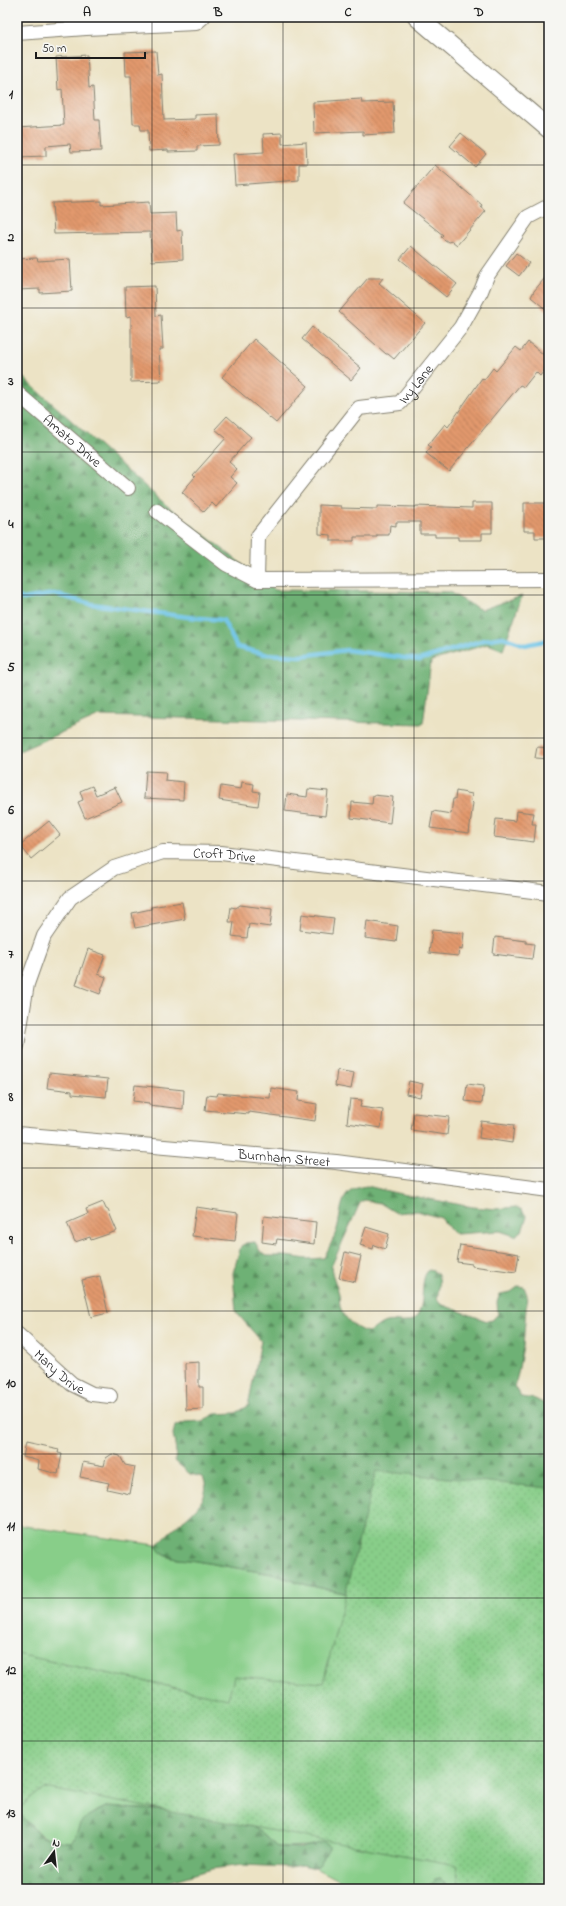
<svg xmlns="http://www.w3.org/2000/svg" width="566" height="1906" font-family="'Indie Flower',sans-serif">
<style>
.green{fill:#88ce89;stroke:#527552}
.forest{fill:url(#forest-firs);stroke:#456648}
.park{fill:url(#park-dots);stroke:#527552}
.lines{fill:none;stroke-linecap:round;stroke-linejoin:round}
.stream{stroke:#69c2e6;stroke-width:4.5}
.building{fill:url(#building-back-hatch)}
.minor-casing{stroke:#848070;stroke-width:16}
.major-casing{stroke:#848070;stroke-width:20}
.minor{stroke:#fff;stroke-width:14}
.major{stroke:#fff;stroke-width:18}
.grid{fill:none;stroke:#1c1c1c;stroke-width:1;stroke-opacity:0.55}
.labels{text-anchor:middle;stroke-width:3;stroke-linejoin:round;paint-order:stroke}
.street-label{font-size:14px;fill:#1c1c1c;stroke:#f6f6f2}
.neatline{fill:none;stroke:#1c1c1c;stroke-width:1.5}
.grid-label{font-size:13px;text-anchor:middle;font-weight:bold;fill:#1c1c1c}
</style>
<defs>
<pattern id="forest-firs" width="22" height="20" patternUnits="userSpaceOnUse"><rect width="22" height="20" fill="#6eb175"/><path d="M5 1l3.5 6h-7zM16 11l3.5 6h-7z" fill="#5a8f5f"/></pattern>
<pattern id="park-dots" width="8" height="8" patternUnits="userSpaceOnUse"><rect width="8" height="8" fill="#88ce89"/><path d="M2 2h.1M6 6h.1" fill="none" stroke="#75b076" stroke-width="1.8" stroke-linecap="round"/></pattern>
<pattern id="building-back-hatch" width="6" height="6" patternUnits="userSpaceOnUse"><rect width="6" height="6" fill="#e2996d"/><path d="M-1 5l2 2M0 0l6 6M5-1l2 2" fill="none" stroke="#b67c59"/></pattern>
</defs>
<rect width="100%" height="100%" fill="#f6f6f2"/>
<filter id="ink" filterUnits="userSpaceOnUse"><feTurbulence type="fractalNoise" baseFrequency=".025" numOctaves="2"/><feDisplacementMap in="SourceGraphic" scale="8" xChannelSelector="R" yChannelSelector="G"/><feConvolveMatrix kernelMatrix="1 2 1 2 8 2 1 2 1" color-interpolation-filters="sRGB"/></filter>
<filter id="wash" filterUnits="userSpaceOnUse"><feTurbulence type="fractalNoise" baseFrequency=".012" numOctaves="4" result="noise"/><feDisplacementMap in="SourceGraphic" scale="16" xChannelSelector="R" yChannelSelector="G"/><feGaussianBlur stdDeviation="0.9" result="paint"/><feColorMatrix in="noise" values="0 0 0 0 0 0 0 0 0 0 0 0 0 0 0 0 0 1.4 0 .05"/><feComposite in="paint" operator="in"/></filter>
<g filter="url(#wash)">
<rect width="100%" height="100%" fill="#ece3c5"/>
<path class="green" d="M17,1525L156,1545C162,1559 178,1559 190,1560L272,1574L307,1585L408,1607L549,1889H449L446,1883L440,1879L420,1889H355L315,1868L320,1864L309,1846L278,1847L261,1832L188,1812L106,1807L93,1813L80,1824L77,1834L70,1842C40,1843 36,1829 17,1811Z"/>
<path class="forest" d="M17,372L166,505L275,590L449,592L481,610L522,596L503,650L488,644L431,661L423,724L99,716L17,752Z
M367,1186L396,1193L473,1207L496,1209L516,1207L522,1210L527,1217L522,1231L515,1236L500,1231L456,1234L452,1232L441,1218L417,1211L396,1213L380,1203L364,1200L360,1203L331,1267C332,1277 337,1285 339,1294C340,1298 339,1302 340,1307C344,1318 355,1329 367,1332C374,1331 378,1324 386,1322C393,1320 403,1324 411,1321C429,1312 417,1279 429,1270C444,1272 439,1287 437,1298L440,1304L487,1321L492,1320L498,1314L497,1302L500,1294L511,1292L519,1286L524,1287L527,1295L523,1347L515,1388L521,1397L535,1399L549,1406V1637L307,1585L272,1574L190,1560C178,1559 162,1559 156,1545C163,1540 166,1535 172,1530C187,1516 214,1500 203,1477L190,1474L175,1461L176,1451L173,1434L175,1426L185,1422L202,1421L215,1414L236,1413L248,1406L261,1341L236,1312L233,1273L241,1246L246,1243L255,1242L261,1253L267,1256H286L307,1259L324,1258C328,1249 334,1239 337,1229C343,1208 338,1189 367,1186Z
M106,1807L188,1812L251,1826L261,1832L278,1847L301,1848L324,1842L329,1846V1849L320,1864L315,1868L302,1865L289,1867L242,1865L212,1869L171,1881L157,1889H17V1811L42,1837L65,1842H71L74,1839L80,1824L88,1816Z
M440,1879L446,1883L449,1889H431V1884L435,1880Z"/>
<path class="park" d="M376,1471L549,1488V1889H460L456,1865L44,1788L17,1810V1654L228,1699L234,1676L323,1683Z"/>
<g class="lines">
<path class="stream" d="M17,596L23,599L54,594L91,604L188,617L223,620L237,647L264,654L300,656L347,650L419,660L484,640L503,637L525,645L549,640"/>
</g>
<g id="blocks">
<path class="building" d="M156,51L158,75L162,74L164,120L195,119V115L218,114L219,145L197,146V151L168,152V150L149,151L148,130H141L140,124H133L131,76H126L125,52Z
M87,55L89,88L93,87L95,120H99L101,151L71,152L70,144L46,146V156L17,157V128L64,125L62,89L58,90L56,57Z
M361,99L362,103L393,102L395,133L363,135V131L314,133L313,102Z
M282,133V144L306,142L307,164H299V180L235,185L233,154L264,152L263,134Z
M461,133L486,154L475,167L450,146Z
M435,165L482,205L481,207L486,211L457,245L452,241L448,242L441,237L443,235L403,203Z
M101,201V205L149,202L150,214L176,213L177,231L182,230L183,259L152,261L150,232L54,234L52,203Z
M411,246L457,284L446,297L400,259Z
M516,253L529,263L519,276L506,266Z
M37,258L38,261L70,259L72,291L40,293V289L17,290V259Z
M549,273V312L531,297L534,291Z
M368,278H383L379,283L425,323L394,359L388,354H386L339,312Z
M155,286L156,316L161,315L163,349H159L161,381L131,382V316L126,317L125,287Z
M312,327L361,368L351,380L302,339Z
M254,339L308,386L276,423L222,377Z
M528,342L549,359V364L540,376L536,372L524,387L520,385L449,471L426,453L431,447L428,445L445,424L448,427L482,378L484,380L493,368L496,371L516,347L521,351Z
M227,416L251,437L229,462L237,469L230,477L237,483L216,507L212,503L204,512L182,492L195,477L193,475L226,438L215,429Z
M472,503H492V533H482V540H458V537H435V534H420V522H396V526L390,525L389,535H377V537H354V541H331V535L319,534V505L341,506V508L377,509V506L416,507V506L472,508Z
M524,503H545V508H549V538H535V531H524Z
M537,747L549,748V759L535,758Z
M146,771L166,772L165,780L184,782L183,800L144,798Z
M242,782L254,784L253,791L260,792L258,806L219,800L221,786L241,789Z
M92,786L96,795L115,787L122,802L85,818L78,802L83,800L80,791Z
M308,789L328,791L325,816L285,811L287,794L307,797Z
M456,791L472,794L471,801L473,803L469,833L430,828L433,811L451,814L453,799H455Z
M373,795L393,797L390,823L351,818L352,802L372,804Z
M516,811L534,813L532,824H536L534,842L494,837L496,819L515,821Z
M49,821L60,835L31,859L20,845Z
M182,902L185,919L135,928L132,913L151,909V907Z
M240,905L272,909L270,927L249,924L247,938L232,936L234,922H229L231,907L236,908Z
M302,914L334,918L332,934L300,930Z
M367,921L398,926L396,942L365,938Z
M432,930L464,933L462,950L459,949L458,956L429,953Z
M495,937L526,941V943L534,944L532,959L493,954Z
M88,949L105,955L98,974L106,977L100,994L76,985Z
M337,1070L354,1073L351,1089L335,1086Z
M49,1073L108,1079L106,1097L72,1094V1091L47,1088Z
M409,1081L423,1084L420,1097L406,1094Z
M467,1084L484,1086L482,1103L465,1101Z
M135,1085L184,1090L183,1109L149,1105V1103L133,1101Z
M271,1088L299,1092L298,1101L317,1104L315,1121L249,1112V1114L205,1110L207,1095L217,1096L218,1093L270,1098Z
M350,1099L362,1100L360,1107L383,1110L381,1128L347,1123Z
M414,1113L449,1117L447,1135L411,1130Z
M481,1121L514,1125L512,1143L479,1138Z
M103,1202L106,1209L108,1210L117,1231L91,1240L90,1237L75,1242L67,1223L88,1214L86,1209Z
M196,1207L238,1213L235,1241L192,1236Z
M264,1216L316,1222L314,1244L277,1239L276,1244L262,1242Z
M366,1227L389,1234L385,1249L374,1245L373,1249L360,1245Z
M460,1245L519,1254L516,1272L472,1266V1264L457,1262Z
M345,1252L361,1256L355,1282L339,1278Z
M100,1276L108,1313L91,1317L82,1280Z
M199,1362V1387H203V1409L186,1410L185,1363Z
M26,1442L59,1449L58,1453L62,1454L58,1474L38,1469L39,1461L23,1457Z
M112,1454L120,1456L125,1465L135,1467L130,1494L107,1489L109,1483L80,1477L83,1462L104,1466L106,1458Z"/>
</g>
</g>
<g filter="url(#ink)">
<use href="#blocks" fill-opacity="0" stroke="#848070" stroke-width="1"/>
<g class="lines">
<defs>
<g id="minor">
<path d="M17,33L86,28L196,23L203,17"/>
<path id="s1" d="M17,393L128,488"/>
<path d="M157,511L226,564L257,580L549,579"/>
<path id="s2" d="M257,580L258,536L359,408L400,403L461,327L481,291L487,276L528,217L549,206"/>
<path id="s3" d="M17,1046L27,984L44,936L70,898L114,868L163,852L221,853L549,893"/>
<path id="s4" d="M17,1134L336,1162L549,1190"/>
<path id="s5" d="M17,1334L72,1384L92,1394L110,1396"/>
</g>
<path id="major" d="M417,17L549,129"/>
</defs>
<use href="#minor" class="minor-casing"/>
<use href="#major" class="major-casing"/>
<use href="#minor" class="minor"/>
<use href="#major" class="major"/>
</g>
</g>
<path class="grid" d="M152,17V1889M283,17V1889M414,17V1889M17,165H549M17,308H549M17,452H549M17,595H549M17,738H549M17,881H549M17,1025H549M17,1168H549M17,1311H549M17,1454H549M17,1598H549M17,1741H549"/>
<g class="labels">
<g class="street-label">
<text dy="5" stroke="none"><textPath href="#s2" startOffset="273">Ivy Lane</textPath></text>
<text dy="5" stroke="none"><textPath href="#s1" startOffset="73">Amato Drive</textPath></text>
<text dy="5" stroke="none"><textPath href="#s3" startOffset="326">Croft Drive</textPath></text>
<text dy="5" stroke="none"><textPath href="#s4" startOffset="268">Burnham Street</textPath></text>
<text dy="5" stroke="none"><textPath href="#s5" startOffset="57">Mary Drive</textPath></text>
</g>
</g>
<rect width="566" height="1906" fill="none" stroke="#f6f6f2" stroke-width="44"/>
<g transform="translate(54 1852) rotate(15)" stroke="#f6f6f2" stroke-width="3" paint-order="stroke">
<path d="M0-3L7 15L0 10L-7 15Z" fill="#1c1c1c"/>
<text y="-6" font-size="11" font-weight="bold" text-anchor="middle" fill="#1c1c1c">N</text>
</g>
<path d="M36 52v6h109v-6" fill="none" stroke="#1c1c1c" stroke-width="2"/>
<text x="42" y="52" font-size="12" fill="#1c1c1c" stroke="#f6f6f2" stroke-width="3" paint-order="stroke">50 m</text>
<rect x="22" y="22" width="522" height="1862" class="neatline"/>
<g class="grid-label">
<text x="87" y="16">A</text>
<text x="218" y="16">B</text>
<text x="348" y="16">C</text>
<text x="479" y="16">D</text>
<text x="11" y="98">1</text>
<text x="11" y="241">2</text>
<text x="11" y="385">3</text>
<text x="11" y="528">4</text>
<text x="11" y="671">5</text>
<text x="11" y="814">6</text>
<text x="11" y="958">7</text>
<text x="11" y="1101">8</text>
<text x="11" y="1244">9</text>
<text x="11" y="1387">10</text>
<text x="11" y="1530">11</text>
<text x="11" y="1674">12</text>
<text x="11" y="1817">13</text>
</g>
</svg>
